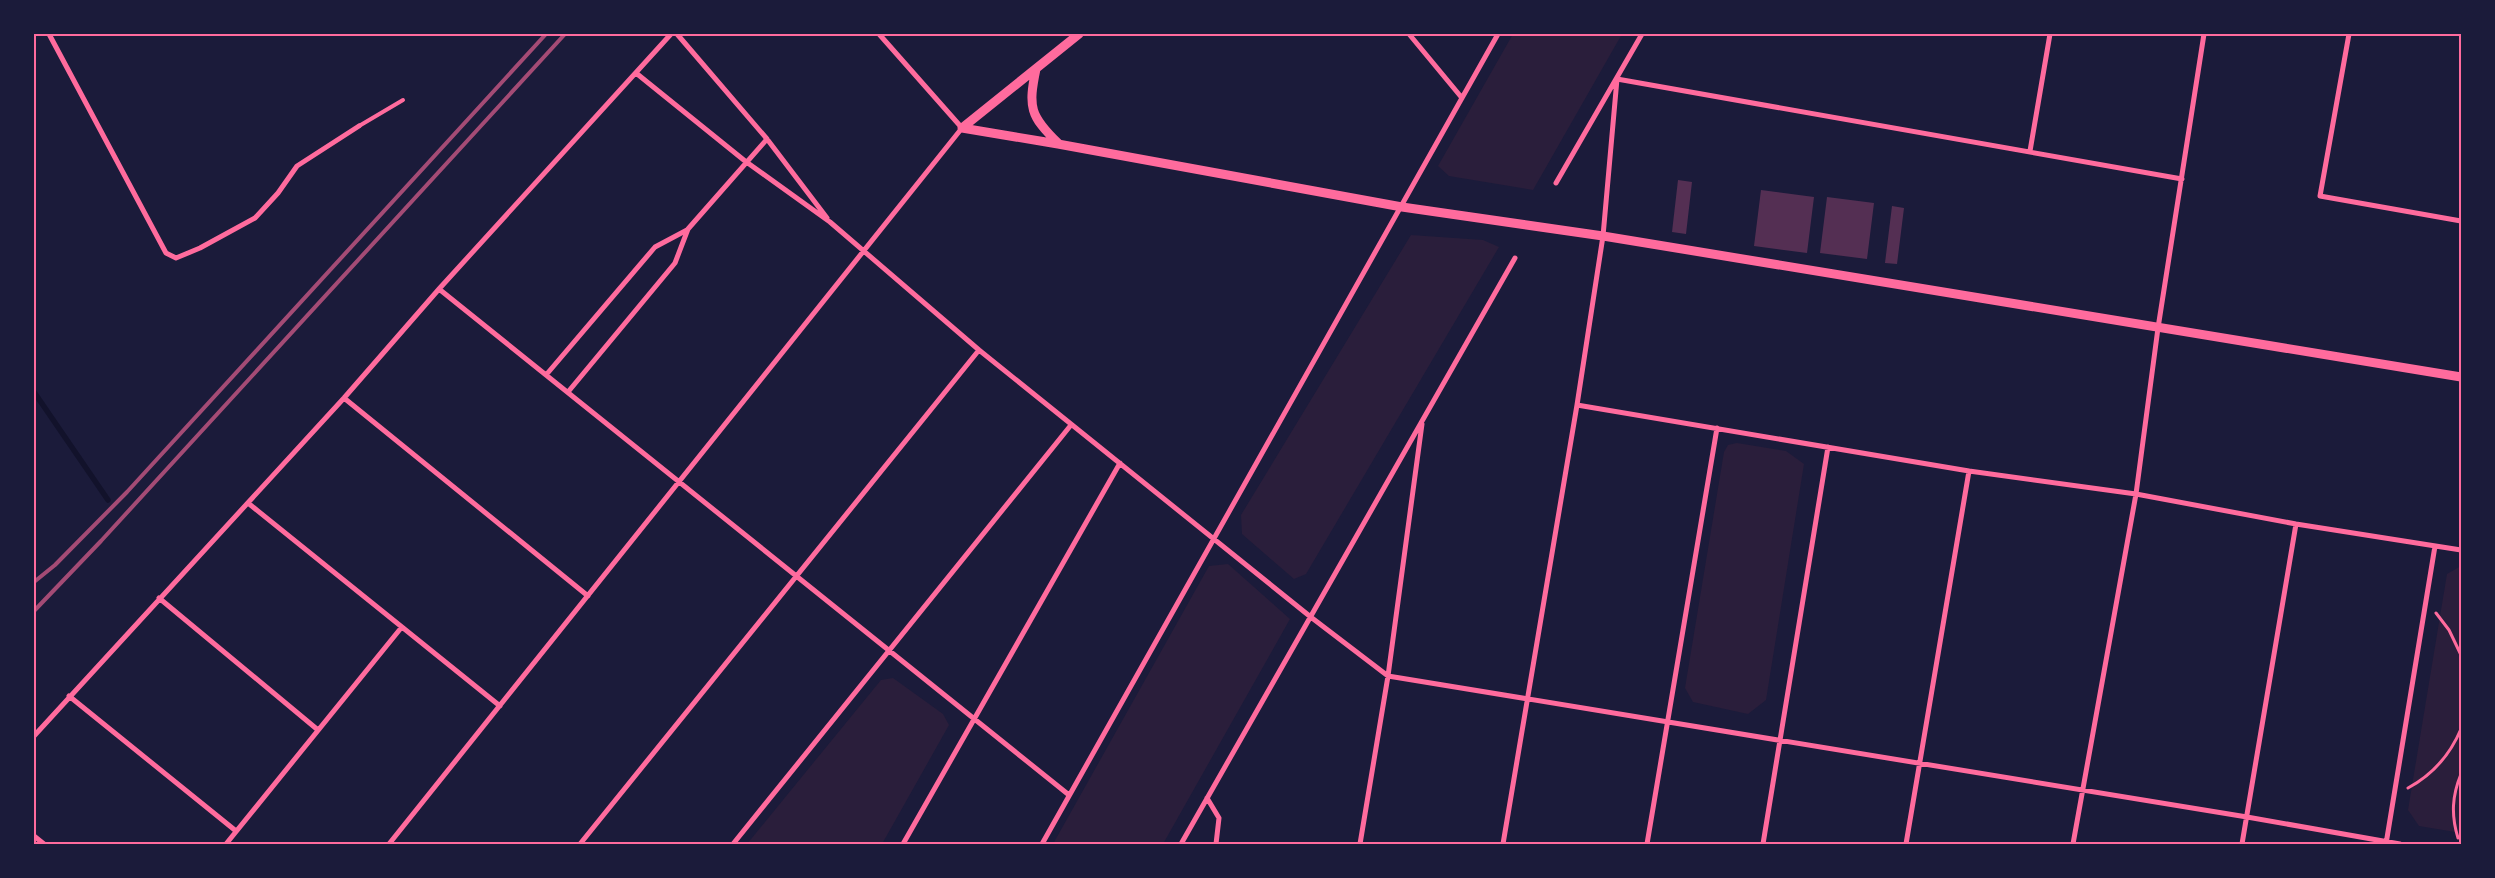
<svg xmlns="http://www.w3.org/2000/svg" width="2495" height="878" font-family="Ubuntu,sans-serif">
<style>
.green{fill:#2a1e3b}
.lines{fill:none;stroke-linecap:round;stroke-linejoin:round}
.stream{stroke:#12122b;stroke-width:5.5}
.building{fill:#542f53}
.path{stroke:#ff6b9d;stroke-width:3}
.service{stroke:#ff6b9d;stroke-width:4}
.minor{stroke:#ff6b9d;stroke-width:5}
.tertiary{stroke:#ff6b9d;stroke-width:9}
.rail{stroke:#a44b75;stroke-width:4}
.neatline{fill:none;stroke:#ff6b9d;stroke-width:2}
</style>
<rect width="100%" height="100%" fill="#1b1b3a"/>
<path class="green" d="M1513,34H1622L1533,190L1449,176L1438,166Z
M1411,235L1483,240L1499,247L1306,574L1294,579L1242,534L1241,515Z
M1737,443L1786,451L1804,464L1766,700L1748,714L1693,702L1685,688L1724,452L1728,445Z
M1228,564L1290,619L1163,844H1053L1209,566Z
M2461,566V833L2419,826L2408,810L2447,574Z
M893,678L943,714L949,725L882,844H747L881,680Z"/>
<g class="lines">
<path class="stream" d="M34,392L108,500"/>
</g>
<path class="building" d="M1678,180L1692,182L1686,234L1672,232Z
M1761,190L1814,197L1807,253L1754,246Z
M1827,197L1874,203L1867,259L1820,253Z
M1892,206L1904,208L1897,264L1885,263Z"/>
<g class="lines">
<path class="path" d="M2436,613L2449,630L2461,655
M2408,788C2434,774 2450,755 2461,729
M2458,838C2451,815 2452,796 2461,774"/>
<path class="service" d="M359,126L403,100"/>
<path class="minor" d="M49,34L166,253L176,258L200,248L255,218L278,193L297,166L359,126
M677,34L767,139L827,218
M1409,34L1462,98
M2349,34L2320,196L2461,221
M636,73L745,161L830,222L979,350L1312,618L1388,676L2247,817L2400,844
M1617,79L2182,179
M2030,151L2050,34
M1556,183L1642,34
M439,289L1069,795
M546,375L655,247L687,230
M568,392L675,263L688,229L767,139
M344,398L588,596
M1577,405L1969,471L2136,494L2296,524L2461,550
M248,503L500,706
M159,598L318,730
M69,696L236,831
M34,736L344,398L439,289L671,34
M1207,798L1219,818L1216,844
M34,836L44,844
M226,844L401,628
M389,844L962,128L879,34
M580,844L979,350
M733,844L1071,425
M903,844L1120,463
M1042,844L1498,34
M1181,844L1515,258
M1360,844L1388,676L1422,424
M1503,844L1577,405L1603,236L1617,79
M1647,844L1717,428
M1763,844L1828,447
M1906,844L1969,471
M2073,844L2136,494L2158,328L2204,34
M2242,844L2296,524
M2386,844L2435,546"/>
<path class="tertiary" d="M1036,69C1028,107 1030,116 1058,143
M962,128L1058,144L1402,207L1603,236L2461,377
M962,128L1079,34"/>
<path class="rail" d="M34,582L55,565L127,492L546,34
M34,611L101,541L565,34"/>
</g>
<rect width="2495" height="878" fill="none" stroke="#1b1b3a" stroke-width="70"/>
<rect x="35" y="35" width="2425" height="808" class="neatline"/>
</svg>
